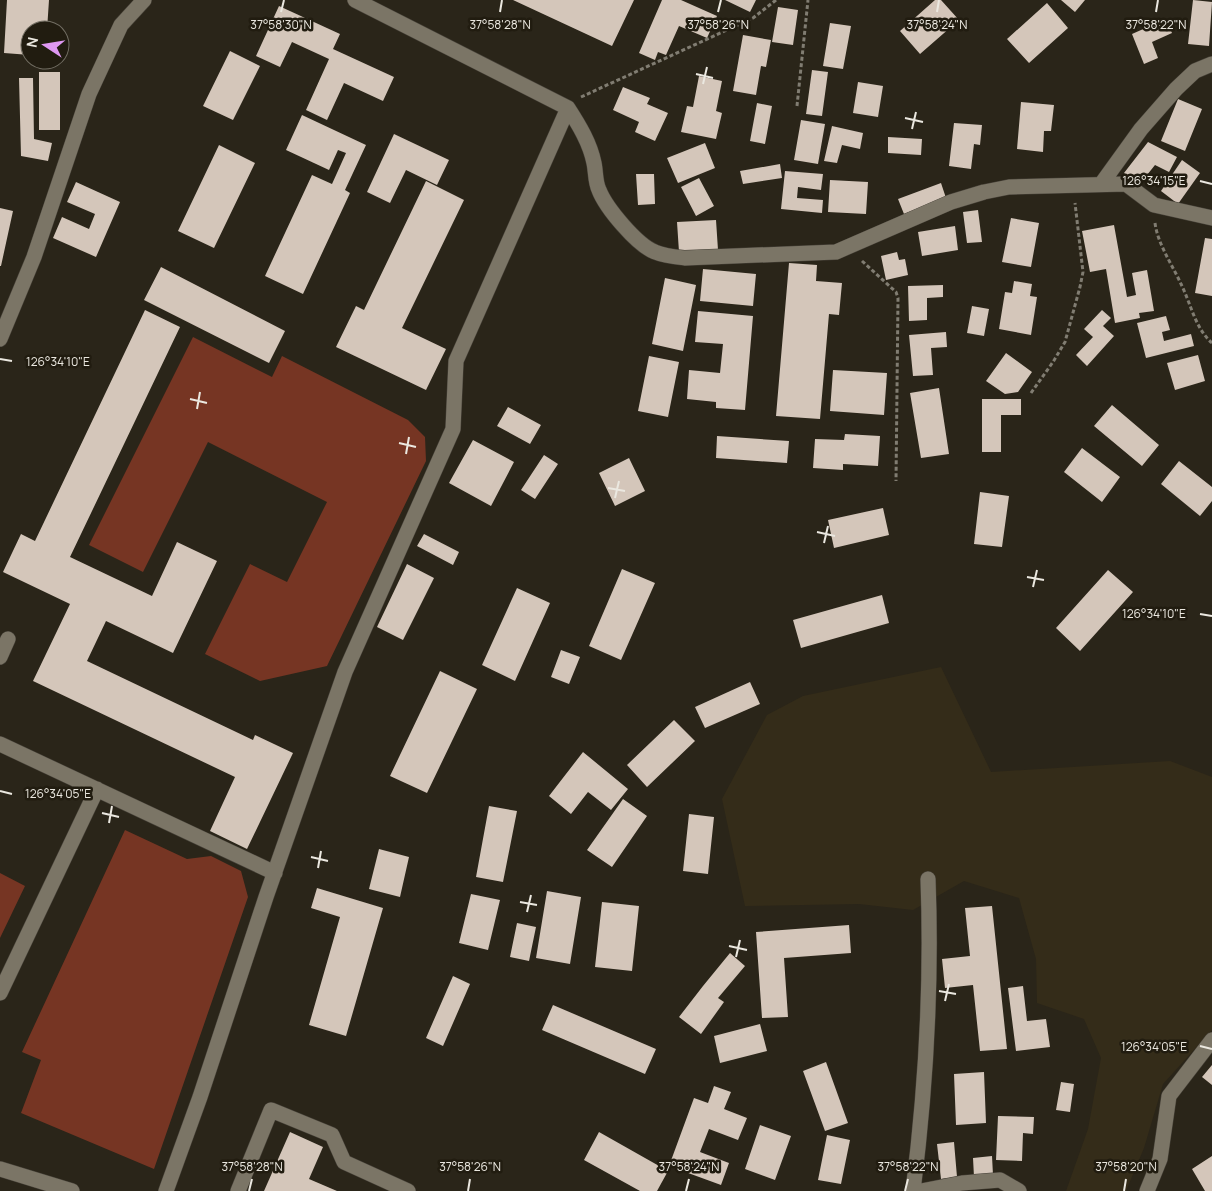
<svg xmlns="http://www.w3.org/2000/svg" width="1212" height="1191" font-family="Manrope,sans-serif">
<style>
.built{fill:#342c19}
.forest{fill:#763523}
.building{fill:#d4c6ba}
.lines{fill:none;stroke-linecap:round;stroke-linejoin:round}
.minor-casing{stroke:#474239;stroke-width:16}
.path{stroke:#817d72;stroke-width:3;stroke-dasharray:4 2.5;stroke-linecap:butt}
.minor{stroke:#7b7566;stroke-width:15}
.ticks{fill:none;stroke:#ebe8e0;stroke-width:2}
.ticks-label{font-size:12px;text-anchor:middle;fill:#ebe8e0;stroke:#211c10;stroke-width:5;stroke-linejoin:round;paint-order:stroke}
</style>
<rect width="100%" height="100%" fill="#2a2519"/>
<path class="built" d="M941,667L991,772L1170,761L1212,777V1030L1163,1084L1144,1148L1126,1191H1066L1088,1129L1101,1058L1084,1019L1037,1003L1036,959L1019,898L964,881L913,910L859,904L745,906L722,799L767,715L803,696Z"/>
<path class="forest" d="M193,337L272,377L282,356L408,420L425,437L426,461L327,666L260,681L205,654L250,564L287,582L327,502L208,442L143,572L89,545Z
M125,830L187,859L211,856L241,871L248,897L154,1169L21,1113L41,1060L22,1052Z
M0,873L25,886L0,938Z"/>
<path class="building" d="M7,0H49L47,30H30V55L4,53Z
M513,0H634L612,46Z
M662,0H681L717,16L707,38L679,26L666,55L658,52L655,60L639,53Z
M725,0H756L750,12Z
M935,0H941L959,20L920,54L900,31Z
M1061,0H1085L1075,12Z
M1193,0L1212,2L1209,46L1188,44Z
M1047,3L1068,28L1029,63L1007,39Z
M279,6L340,34L333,49L394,77L383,101L344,83L327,120L306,110L329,59L292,42L280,67L256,56Z
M778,7L798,10L793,45L772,42Z
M1166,19L1172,33L1152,42L1158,58L1144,64L1132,34Z
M830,23L851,26L843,69L823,66Z
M743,35L771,40L766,67L761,66L756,95L733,91Z
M230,51L260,66L233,120L203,106Z
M812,70L828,72L822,116L806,114Z
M39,72H60V130H39Z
M699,76L722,81L716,111L722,113L716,139L681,132L687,106L693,107Z
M19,78H33L34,139L52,143L48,161L21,156Z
M858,82L883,86L878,117L853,113Z
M623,87L650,98L647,104L668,113L655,141L635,132L639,122L613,110Z
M1178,99L1202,109L1185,151L1161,141Z
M1021,102L1054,105L1051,131H1044L1043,152L1017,149Z
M757,103L772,106L765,144L750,141Z
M302,115L366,145L345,190L350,193L303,294L265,276L312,175L332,184L346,153L338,150L329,170L286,150Z
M801,120L825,124L818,164L794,160Z
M954,123L982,125L980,145L974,144L971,169L949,166Z
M832,126L863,133L860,149L842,145L837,163L824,161Z
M394,134L449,160L437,185L406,170L390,203L367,192Z
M888,137L922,139L921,155L888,153Z
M1148,142L1177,157L1169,172L1155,165L1139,185L1124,173Z
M705,143L715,168L678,183L667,158Z
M219,145L255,163L214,248L178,231Z
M1182,160L1200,173L1178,204L1161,191Z
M780,164L782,178L743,184L740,171Z
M785,171L823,174L821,190L798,187L797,198L823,200L822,213L781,209Z
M636,174H654L655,204L638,205Z
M699,178L714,206L696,216L681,187Z
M830,180L868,182L866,214L828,212Z
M426,181L464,200L402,328L446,349L426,390L336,347L356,306L364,310Z
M76,182L120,202L96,257L53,238L62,217L89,229L95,214L67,202Z
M941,183L946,198L904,214L898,199Z
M0,208L13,211L1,266H0Z
M978,210L982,242L967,243L963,212Z
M1011,218L1039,223L1031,267L1002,262Z
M716,220L718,250L679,252L677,222Z
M1114,225L1127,297L1136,295L1132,273L1147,270L1154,311L1139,313L1140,318L1115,323L1106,269L1090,272L1082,231Z
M955,226L958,250L922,256L918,232Z
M1205,238L1212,239V296L1195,293Z
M897,252L899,260L905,259L908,275L886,280L881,256Z
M789,263L817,265L816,281L842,283L839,315L829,314L820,419L776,416Z
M161,267L285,331L269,363L144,300Z
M703,269L756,274L753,306L700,301Z
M665,278L696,285L683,351L652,344Z
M1014,281L1032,284L1030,296L1037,297L1031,335L999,329L1005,292L1012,293Z
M943,285V297L927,298V320L909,321L908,286Z
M972,306L989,309L984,336L967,333Z
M145,310L180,327L70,557L152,596L177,542L217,561L173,653L106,621L87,661L253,740L255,735L293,753L247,849L210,831L235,777L33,681L70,604L3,572L21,534L35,541Z
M1102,310L1111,318L1103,326L1114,336L1087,366L1076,355L1093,337L1084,329Z
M698,311L753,316L745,410L716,408V402L687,399L689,370L720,373L723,344L695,342Z
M1166,316L1170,330L1162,332L1164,341L1191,334L1194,346L1146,358L1137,323Z
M946,332L947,347L931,348L933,375L913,376L909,335Z
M1006,353L1032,372L1018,392L1005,394L986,381Z
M1198,355L1205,381L1175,390L1167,363Z
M649,356L679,362L668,417L638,411Z
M833,370L887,373L884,415L830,411Z
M939,388L949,454L921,458L910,393Z
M982,399H1021V415H1001V452H982Z
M1112,405L1159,445L1142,466L1094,426Z
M508,407L541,425L530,444L497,426Z
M845,434L880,436L878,466L843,464V470L813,468L815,439L844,440Z
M717,436L789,441L787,463L716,458Z
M473,440L514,462L491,506L449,483Z
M1082,448L1120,477L1102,502L1064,472Z
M544,455L558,464L535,499L521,490Z
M629,458L645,491L615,506L599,473Z
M1179,461L1212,487V501L1200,516L1161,484Z
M980,492L1009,496L1002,547L974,544Z
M883,508L889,535L834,548L828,520Z
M424,534L459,552L453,565L417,546Z
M407,564L434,578L403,640L377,627Z
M622,569L655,583L621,660L589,646Z
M1108,570L1133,592L1080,651L1056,628Z
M517,588L550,603L515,681L482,665Z
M882,595L889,623L801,648L793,620Z
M561,650L580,657L569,684L551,677Z
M440,671L477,689L427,793L390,776Z
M750,682L760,704L705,728L695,707Z
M674,720L695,741L647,787L627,765Z
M583,752L628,789L611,810L588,792L571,814L549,796Z
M623,799L647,816L612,867L587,850Z
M489,806L517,811L503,882L476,877Z
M689,814L714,817L708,874L683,871Z
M379,849L409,857L400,897L369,889Z
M317,888L383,908L346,1036L309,1025L340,917L311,908Z
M547,891L581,897L570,964L536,958Z
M471,894L500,900L488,950L459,943Z
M602,902L639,906L632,971L595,967Z
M992,906L1007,1049L980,1051L973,985L945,988L942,959L970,956L965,908Z
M517,923L536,927L529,961L510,957Z
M849,925L851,953L784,958L788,1017L762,1018L756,932Z
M730,953L745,966L718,998L724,1002L701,1034L679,1017L703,986Z
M453,976L470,984L443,1046L426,1038Z
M1023,986L1027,1021L1046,1019L1050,1047L1016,1051L1008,988Z
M553,1005L656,1049L645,1074L542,1030Z
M760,1024L767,1051L720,1063L714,1036Z
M826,1062L848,1123L825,1131L803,1071Z
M1212,1065V1085L1202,1077Z
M984,1072L986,1123L956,1125L954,1074Z
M1061,1082L1074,1084L1070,1112L1056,1110Z
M714,1086L731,1092L724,1109L747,1118L738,1140L709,1129L700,1152L729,1163L721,1185L669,1166L694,1098L708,1103Z
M998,1116L1034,1117L1033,1134L1023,1133L1022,1161L996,1160Z
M760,1125L791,1136L775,1180L745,1169Z
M290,1132L323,1147L309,1179L337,1191H264Z
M599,1132L668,1171L657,1191H640L584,1160Z
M827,1135L850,1140L841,1184L818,1180Z
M954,1142L957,1177L941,1179L937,1144Z
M992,1156L993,1175L974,1177L973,1158Z
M1212,1156V1191H1205L1192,1169Z"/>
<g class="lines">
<defs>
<path id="minor" d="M355,0L568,108C579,125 590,143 594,163C596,172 595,182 599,190C606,208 637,245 655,252C664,256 675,257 685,258L836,252L951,202L984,192L1009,187L1126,184L1154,205L1212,218
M1102,183L1141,129L1176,89L1195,71L1212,64
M0,339L34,257L89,94L121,25L144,0
M0,657L8,639
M0,744L275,873
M0,993L97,789
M0,1169L72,1191
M166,1191L200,1097L266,897L345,672L453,429L456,361L568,108
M238,1191L271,1110L332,1135L344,1162L408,1191
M913,1191C926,1087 932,984 928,879
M921,1191L962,1183L1000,1180L1019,1191
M1147,1191L1160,1159L1169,1096L1212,1040"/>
</defs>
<use href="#minor" class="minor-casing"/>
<path class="path" d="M581,97L753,18L776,0
M797,106L808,0
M1155,223C1158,245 1172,264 1181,284C1191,304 1195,328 1212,343
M862,261L896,292L898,298L896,481
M1031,393L1053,362L1065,342L1080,287L1083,272L1075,203"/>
<use href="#minor" class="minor"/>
</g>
<path class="ticks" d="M281,12L284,0M500,12L502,0M718,12L721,0M937,12L939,0M1156,12L1158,0M696,74L713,78M703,84L707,67M905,118L923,122M912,129L916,112M1200,181L1212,184M0,359L12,361M190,399L207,403M197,409L200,392M399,443L416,447M406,454L409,437M608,488L625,491M615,498L619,481M817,532L835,536M824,543L828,526M1027,577L1044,580M1033,587L1037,570M1200,614L1212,616M0,791L12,794M102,813L119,817M109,823L112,806M311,857L328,861M318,868L321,851M520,902L537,905M527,912L531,895M729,946L747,950M736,957L740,940M939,991L956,994M945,1001L949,984M1200,1046L1212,1049M249,1191L252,1179M468,1191L470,1179M686,1191L689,1179M905,1191L908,1179M1124,1191L1126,1179"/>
<g class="ticks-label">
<text x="281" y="29">37°58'30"N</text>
<text x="500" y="29">37°58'28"N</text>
<text x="718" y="29">37°58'26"N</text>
<text x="937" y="29">37°58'24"N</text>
<text x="1156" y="29">37°58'22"N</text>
<text x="1154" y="185">126°34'15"E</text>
<text x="58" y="366">126°34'10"E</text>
<text x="1154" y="618">126°34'10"E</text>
<text x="58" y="798">126°34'05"E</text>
<text x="1154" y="1051">126°34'05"E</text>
<text x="252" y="1171">37°58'28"N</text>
<text x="470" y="1171">37°58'26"N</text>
<text x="689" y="1171">37°58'24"N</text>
<text x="908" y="1171">37°58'22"N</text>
<text x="1126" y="1171">37°58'20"N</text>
</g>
<g transform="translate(45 45) rotate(282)"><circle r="24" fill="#211c10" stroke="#726e63"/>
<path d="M0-4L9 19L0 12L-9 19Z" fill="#df98f2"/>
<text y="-8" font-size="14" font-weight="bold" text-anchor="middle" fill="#ebe8e0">N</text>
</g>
</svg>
